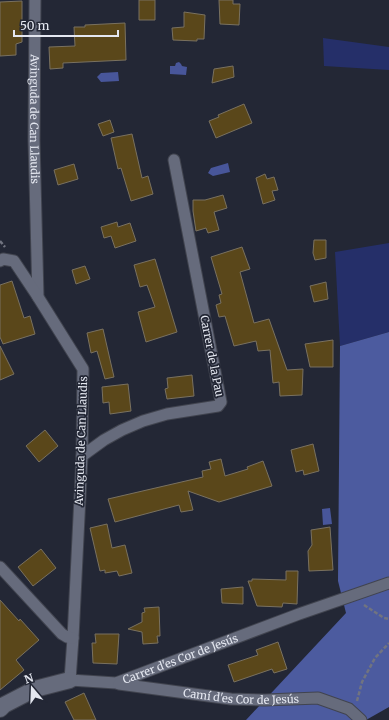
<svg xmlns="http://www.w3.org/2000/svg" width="389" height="720" font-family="Merriweather,serif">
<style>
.green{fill:#252f69}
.forest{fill:#4c5b9f}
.water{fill:#48569a}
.building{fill:#5a471a;stroke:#797160}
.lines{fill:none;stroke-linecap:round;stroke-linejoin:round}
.street-casing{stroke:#41444f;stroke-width:13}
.secondary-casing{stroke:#41444f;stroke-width:18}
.path{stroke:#717480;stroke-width:2.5;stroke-dasharray:4 2;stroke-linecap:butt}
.street{stroke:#666b7c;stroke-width:11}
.secondary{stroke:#666b7c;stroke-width:16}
.labels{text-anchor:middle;stroke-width:3.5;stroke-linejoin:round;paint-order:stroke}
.street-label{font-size:11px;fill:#e4e7f0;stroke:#232735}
</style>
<rect width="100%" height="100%" fill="#232735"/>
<path class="green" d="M323,38L389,47V70L324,66Z
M389,243V332L340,346L335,252Z"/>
<path class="forest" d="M389,332V707L366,720H246L346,613L338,581L340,346Z"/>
<path class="water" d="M179,62L181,64L182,66L187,67L186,75L170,74V66H175L176,63Z
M118,72L119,81L101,82L97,77L101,73Z
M228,163L230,172L213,176L208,173L211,168Z
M330,508L332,524L323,525L322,509Z"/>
<path class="building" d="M139,0H155V20H139Z
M219,0H233V4H240L239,25L220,24Z
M22,1V42L16,44V55L0,56V2Z
M184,12L205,15L204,39H197V41L173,40L172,28L184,27Z
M125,23L126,60L63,63V68L50,69L49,47L75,46L74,27H85V25Z
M233,66L234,77L212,83L214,69Z
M244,104L252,123L216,138L209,121L219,117L218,115Z
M110,120L114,132L103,136L98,124Z
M132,134L142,178L148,176L153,194L131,201L121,168L118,169L111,138Z
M74,164L78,179L58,185L54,170Z
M265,174L267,179L274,177L278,190L272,191L275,200L263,204L256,178Z
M223,195L227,208L214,212L219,230L208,233L206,228L196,231L193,211V200H205Z
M117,222L118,227L130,223L136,241L115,248L111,236L104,238L101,227Z
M314,240H326V258L315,260L313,253Z
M242,247L250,269L240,272L254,323L269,319L287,370L303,369L302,395L280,396L279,382L273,383L270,350L258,351L256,341L234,346L225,316L219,317L216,305L221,303L219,295L222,294L211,257Z
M155,259L177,332L146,342L138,312L155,307L147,285L140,287L134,265Z
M85,266L90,279L76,284L72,270Z
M12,281L24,318L30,316L35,334L3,344L0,337V285Z
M326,282L328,299L314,302L310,286Z
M103,329L114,377L105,379L97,351L91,353L87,333Z
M333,340V367H310L305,344Z
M0,346L14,374L0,380Z
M192,375L194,396L167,399L165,389L168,388L167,378Z
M128,384L131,411L110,414L109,402L103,403L102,387Z
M45,430L58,446L39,462L26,446Z
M313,444L319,471L304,475L303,470L296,472L291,450Z
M221,459L225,476L248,469L247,467L263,461L272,486L219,502L188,491L193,510L181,512L179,505L115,522L108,499L203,477L202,471L211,469L209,462Z
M107,524L112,548L125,545L132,573L119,576L117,571L105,573V570L100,571L90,528Z
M330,527L333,570L309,571L308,551L312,545L311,530Z
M41,549L56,568L33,586L18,567Z
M286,571H298L297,604L283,603L282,607L257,606L248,581H252V579L286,580Z
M243,587V604L222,603L221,589Z
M0,600L19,621L20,619L39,640L16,660L24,670L0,690Z
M159,607L160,636H157L158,643L143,644L142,632L128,629L142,622V613L145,612L144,608Z
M95,634H119L117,664L93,663L92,643H96Z
M278,642L287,669L274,673L272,669L234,682L228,665L258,655L256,650Z
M84,693L96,720H74L65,702Z"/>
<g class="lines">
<defs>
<g id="street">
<path id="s1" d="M35,0L34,140L38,297L83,369L82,456L73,638L70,680L116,683L299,614L389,583"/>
<path d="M0,261L3,259L14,261L38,297"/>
<path d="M82,456L104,440L122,430L143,421L167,414L218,406L221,402L174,160"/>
<path d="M0,567L62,634L67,637L73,638"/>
<path id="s2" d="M119,684L231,699L265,700L318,698L349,709L361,720"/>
</g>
<path id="secondary" d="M0,709L4,705L35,689L70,680"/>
</defs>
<use href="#street" class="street-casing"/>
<use href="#secondary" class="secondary-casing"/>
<path class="path" d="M0,241L5,247
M364,605L384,618L389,619
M357,701L362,682L375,658L389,643"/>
<use href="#street" class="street"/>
<use href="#secondary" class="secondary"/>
</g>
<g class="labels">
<g class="street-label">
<text dy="4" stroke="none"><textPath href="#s1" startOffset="119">Avinguda de Can Llaudis</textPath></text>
<text transform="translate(212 356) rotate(79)" y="4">Carrer de la Pau</text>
<text transform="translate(81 441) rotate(-88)" y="4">Avinguda de Can Llaudis</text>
<text dy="4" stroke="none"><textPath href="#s1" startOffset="808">Carrer d'es Cor de Jesús</textPath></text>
<text dy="4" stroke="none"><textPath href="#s2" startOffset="123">Camí d'es Cor de Jesús</textPath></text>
</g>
</g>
<g transform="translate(32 688) rotate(341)" stroke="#232735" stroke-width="3" paint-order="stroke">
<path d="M0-3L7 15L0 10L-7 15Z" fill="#e4e7f0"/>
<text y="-6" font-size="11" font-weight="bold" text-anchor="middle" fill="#e4e7f0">N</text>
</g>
<path d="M14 30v6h104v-6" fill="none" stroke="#e4e7f0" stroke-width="2"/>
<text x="20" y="30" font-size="12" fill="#e4e7f0" stroke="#232735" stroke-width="3" paint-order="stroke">50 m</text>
</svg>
